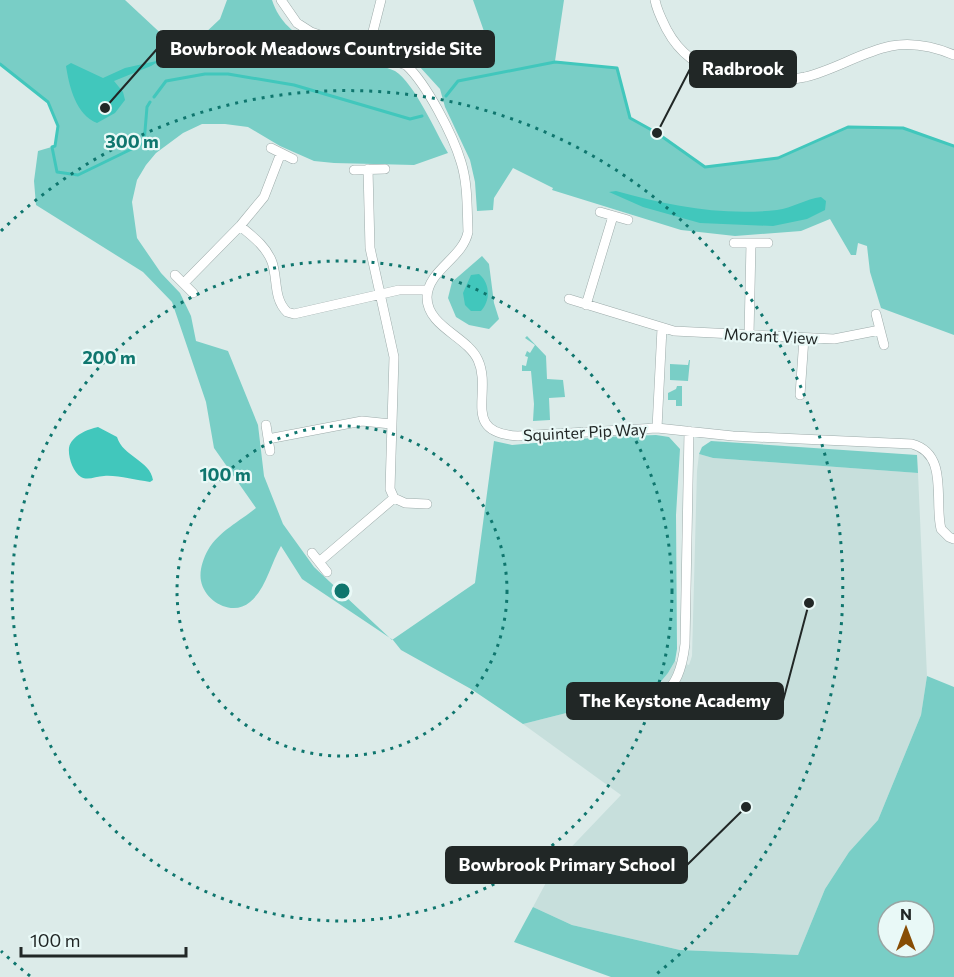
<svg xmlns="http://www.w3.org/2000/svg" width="954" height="977" font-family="Commissioner,sans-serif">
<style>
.built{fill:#c7dfdc}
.green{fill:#79cec6;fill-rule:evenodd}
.water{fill:#41c7bc}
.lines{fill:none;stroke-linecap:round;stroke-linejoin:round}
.stream{stroke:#41c7bc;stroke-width:3}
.minor-casing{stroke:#9dabaa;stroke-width:10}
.minor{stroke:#fff;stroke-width:9}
.ring{fill:none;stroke:#0f766e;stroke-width:3;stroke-dasharray:3 6}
.labels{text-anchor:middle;stroke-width:4.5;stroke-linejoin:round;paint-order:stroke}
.street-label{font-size:16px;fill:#212726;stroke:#e9f9f7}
.centre{fill:#0f766e;stroke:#e9f9f7;stroke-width:3}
.ring-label{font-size:18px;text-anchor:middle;font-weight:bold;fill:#0f766e;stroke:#e9f9f7;stroke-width:4.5;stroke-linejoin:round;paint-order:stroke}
.leader{fill:none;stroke:#212726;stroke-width:2}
.callout-dot{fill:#212726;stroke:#e9f9f7;stroke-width:2}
.callout{fill:#212726;stroke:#212726;stroke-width:2}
.callout-label{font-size:18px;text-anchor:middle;font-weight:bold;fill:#fff}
</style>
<rect width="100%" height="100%" fill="#dcebe9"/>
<path class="built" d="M699,454L713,458L918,473L927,676L921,715L878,820L849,852L825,889L798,955L680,950L572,925L533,907L557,862L621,795L523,724L653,691L668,673L675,661L689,665L692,656L697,471Z"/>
<path class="green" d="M0,0H125L183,54L220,19L227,0H272C286,44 335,50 373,64C380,66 389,68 395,71C415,84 435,131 448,153L414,165L334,163L314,161L280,146L248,127L225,124H202L183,133L156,153L146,165L137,180L132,202L137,238L161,273L180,293L191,316L196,341L228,351L258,425L264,476L283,524L314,567L392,640L475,583L494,441L512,445L603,437L656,435L669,437L680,449L676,515L677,649L675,661L668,673L653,691L523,724L471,689L401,650L393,640L302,579L281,546C271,563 266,589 250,602C233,617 205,602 201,581C199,571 203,559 208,550C219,531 239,522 256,508L214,448L206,402L172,302L143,272L36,205L34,181L38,151L55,146L58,126L48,102L0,64Z
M473,0H564L555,61L617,68L630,118L657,133L705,167L778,158L848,127L903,128L954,146V335L881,308L870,272L867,246L858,243L856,255H851L830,219L801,231L735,236L681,230L552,190L553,188L513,168L494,198L493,210L477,211L475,182L470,160L445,107L440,89L419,66L486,37Z
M482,256L489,264L494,303L499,319L489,329L469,325L456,317L448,298L452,282Z
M527,336L546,356L547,379L563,380L565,397L549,398L550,420L533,421L534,404L531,371H522V365L526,366L528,357L525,356L527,351L530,353L535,345L525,338Z
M689,360H690L688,381L670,380V364L688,365Z
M677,386H682V406H676V400H668V393L676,389Z
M711,441L917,455L918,473L713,458L699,454L702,447Z
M927,676L954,687V977H611L514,942L533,907L572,925L680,950L798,955L825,889L849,852L878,820L921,715ZM888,911H924V947H888Z"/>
<path class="water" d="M161,60L151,66L114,81L123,92L125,100L115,113L97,123C76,115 69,86 66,66L71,63L103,78L125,68Z
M616,191C669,206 722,216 777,210C792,208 806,199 821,197L826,201L825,210L807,219L773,226L700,223L643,207L609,192Z
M479,274C490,283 491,300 481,311H471L465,305L463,293L471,275Z
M98,427L117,437C123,457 150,460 153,480L150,482C135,480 118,475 104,476C96,476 88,481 81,477C73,472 68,457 69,448C71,436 88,429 98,427Z"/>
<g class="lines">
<path class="stream" d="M0,64L48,102L58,126L55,146L52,147L57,172L78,175L144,143L147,107L150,102
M446,96L458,81L555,62L617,68L630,118L657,133L705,167L778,158L848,127L903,128L954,146
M154,97L166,81L205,74H228L294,85L410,119L422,116"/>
<defs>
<path id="minor" d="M281,0L297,23L311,32L406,65C426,83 453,135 461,162C468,184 467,210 468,232C463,258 428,270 427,297C427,327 467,336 478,360C493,393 460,433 518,436L657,428L733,436L912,444C949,454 934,501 941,529L949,537L954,539
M655,0C657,11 662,20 667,30C693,79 754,87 805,77C835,70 861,52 891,46C912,42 935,47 954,55
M368,51L381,0
M271,148L293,159
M368,169L370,248L394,357L390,489L394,498L405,503L427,504
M354,170L385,169
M600,212L628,220
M240,226C252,236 266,246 272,262C278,279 273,298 287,312L294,314L399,290H428
M734,243H768
M175,275L193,293
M184,283L240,226L264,197L281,153
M569,299L674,331L834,339L880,330
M586,305L613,216
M876,314L884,345
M749,335L751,243
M800,395L804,338
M266,425L270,451
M657,428L662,328
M268,439L362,421L391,424
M312,553L327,572
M319,562L394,498
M610,715C657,704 679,697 685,644L689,431"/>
</defs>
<use href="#minor" class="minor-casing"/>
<use href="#minor" class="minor"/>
</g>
<g class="ring">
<circle cx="342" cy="591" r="165"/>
<circle cx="342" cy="591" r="330"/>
<path d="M30 976A496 496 0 0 1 1 951M1 231A496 496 0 1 1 654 976"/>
</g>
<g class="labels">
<g class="street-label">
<text transform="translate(771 336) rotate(3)" y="6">Morant View</text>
<text transform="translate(585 432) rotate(-3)" y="6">Squinter Pip Way</text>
</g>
</g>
<circle cx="342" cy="591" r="9" class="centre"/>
<g class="ring-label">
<text x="132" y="148">300 m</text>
<text x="109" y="364">200 m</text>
<text x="225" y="481">100 m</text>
</g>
<path class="leader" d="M105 108L157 49M657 133L690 69M809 603L783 701M746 807L687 865"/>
<g class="callout-dot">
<circle cx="105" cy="108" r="6"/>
<circle cx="657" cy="133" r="6"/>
<circle cx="809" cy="603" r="6"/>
<circle cx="746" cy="807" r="6"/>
</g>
<g class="callout">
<rect x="157" y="31" width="337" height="36" rx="6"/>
<rect x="690" y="51" width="106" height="36" rx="6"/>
<rect x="567" y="683" width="216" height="36" rx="6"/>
<rect x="446" y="847" width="241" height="36" rx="6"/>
</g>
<g class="callout-label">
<text x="326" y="55">Bowbrook Meadows Countryside Site</text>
<text x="743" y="75">Radbrook</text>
<text x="675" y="707">The Keystone Academy</text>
<text x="567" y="871">Bowbrook Primary School</text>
</g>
<g transform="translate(906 929)"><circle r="28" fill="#e9f9f7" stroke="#99a5a3" stroke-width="1.5"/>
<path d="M0-4.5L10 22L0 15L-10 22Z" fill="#874d04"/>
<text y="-9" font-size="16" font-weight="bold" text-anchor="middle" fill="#212726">N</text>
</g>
<path d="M21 947v9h165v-9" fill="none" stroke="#212726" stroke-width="3"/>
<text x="30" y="947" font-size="18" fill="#212726" stroke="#e9f9f7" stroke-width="4.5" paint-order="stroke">100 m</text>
</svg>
